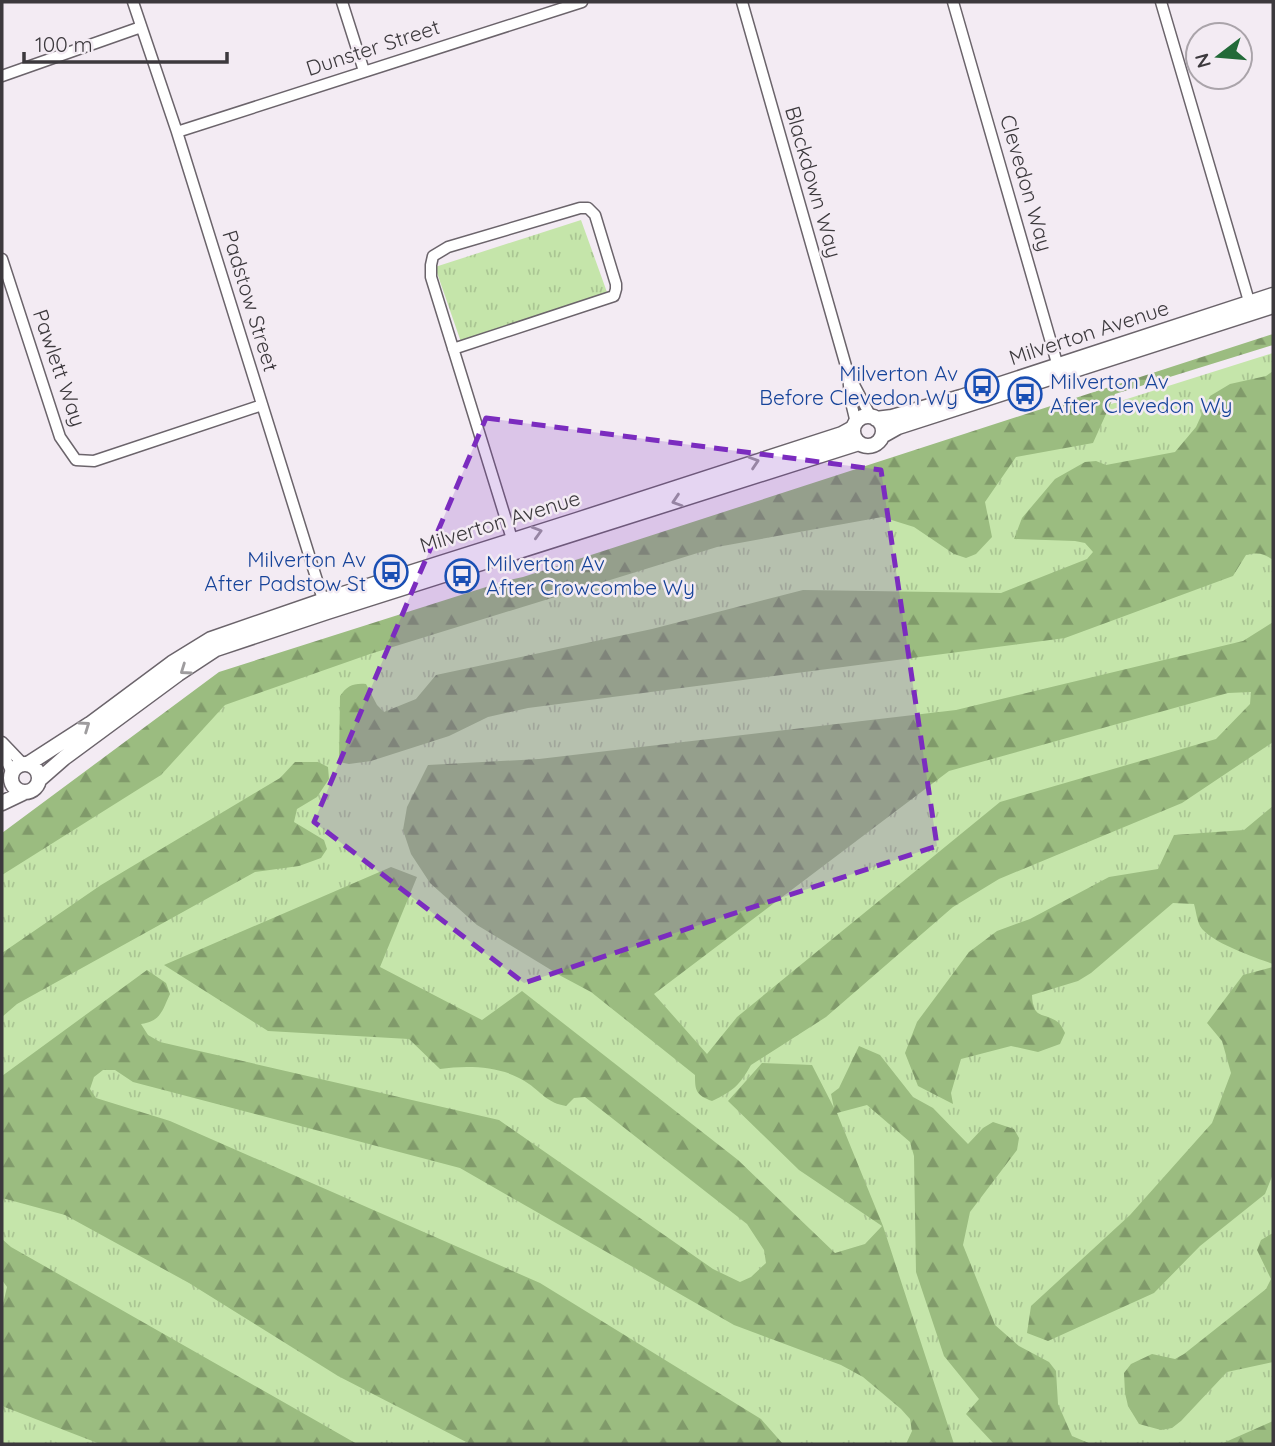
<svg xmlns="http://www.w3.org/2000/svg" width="1275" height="1446" font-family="Quicksand,sans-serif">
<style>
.grass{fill:url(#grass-tufts)}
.forest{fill:url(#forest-firs);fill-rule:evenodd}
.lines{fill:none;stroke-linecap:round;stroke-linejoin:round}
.minor-casing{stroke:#6b646b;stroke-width:13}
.tertiary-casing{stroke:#6b646b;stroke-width:17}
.minor{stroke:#fff;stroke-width:10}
.tertiary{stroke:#fff;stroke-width:14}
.oneway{stroke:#9e9c9e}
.marked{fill:#7b2cbf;fill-opacity:0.2;stroke:#7b2cbf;stroke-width:5;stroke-dasharray:14 9;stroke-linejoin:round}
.labels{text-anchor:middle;stroke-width:5;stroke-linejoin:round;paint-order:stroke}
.street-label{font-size:21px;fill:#3c393d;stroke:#f3ebf3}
.transit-label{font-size:21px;fill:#164399;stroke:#f3ebf3;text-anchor:end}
</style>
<defs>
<pattern id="grass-tufts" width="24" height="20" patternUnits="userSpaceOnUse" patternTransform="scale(1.75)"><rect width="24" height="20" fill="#c5e5aa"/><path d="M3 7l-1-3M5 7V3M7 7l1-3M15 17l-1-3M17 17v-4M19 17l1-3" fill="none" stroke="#aac593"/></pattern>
<pattern id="forest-firs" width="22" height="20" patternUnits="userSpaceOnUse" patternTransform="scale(1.75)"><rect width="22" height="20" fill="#9bbc80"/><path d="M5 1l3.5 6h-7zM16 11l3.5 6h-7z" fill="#809a6a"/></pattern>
</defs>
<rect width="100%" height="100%" fill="#f3ebf3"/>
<path class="grass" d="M581,220L608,295L462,345L435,267Z
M1273,353V1444H2V850L225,685L759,515Z"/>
<path class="forest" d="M1273,334V345L1115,394L1093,443L1016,457L985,502L992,537L976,554L966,558L954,554L914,527L882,517L717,547L370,654L225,705L161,775L2,875V833L219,672L505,581L523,577Z
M1273,371V560C1264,553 1257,552 1246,555L1233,576L1065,638L528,708L488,717L449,736L371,761L349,764L339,762L340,696C347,686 353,683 366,684L377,705L384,712L416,699L436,675L652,629L803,590L1001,593L1087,559L1093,552L1085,543L1075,541L1014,539L1022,518L1055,479L1085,462L1096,461L1106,465L1175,452L1196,427L1210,396L1230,384L1266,376Z
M1273,622V742L1182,803L999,879L953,907L826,1017L751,1065C739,1086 733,1091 712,1101C696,1095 695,1091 695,1075L591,992L561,976L477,925L430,883L411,854L403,830L407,807L428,765L539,759L956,710L1243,641ZM1251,692L1250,704L1216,739L1000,802L737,1017L707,1054L654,994L949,771L1228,693Z
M295,762H318L328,767L329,779L317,797L297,809L294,822L324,840L327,849L321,858L299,866L255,872L17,1004L2,1017V953L101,885L280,778Z
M1273,806V964C1256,958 1209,942 1200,926C1197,920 1196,911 1194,904L1173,903L1091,973L1078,981L1032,995C1033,1021 1044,1011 1059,1023C1060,1024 1065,1032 1065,1033L1060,1044L1038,1052L1011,1046L961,1059L951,1093L953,1104L918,1086L905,1053L917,1022L969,952L997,931L1030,919L1109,877L1158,869L1174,835L1244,830Z
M391,867L417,877L380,967L482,1020L522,991L738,1160L835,1253L865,1244L882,1226L799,1170L728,1101L762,1063L812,1065L834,1108L831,1094L839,1088L859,1046L880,1055L913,1097L933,1108L968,1144L983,1128L993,1122L1014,1129L1019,1138L1017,1150L970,1212L963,1245L995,1325L1019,1346L1049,1362L1056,1371L1058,1404L1072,1436L1091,1444H994L966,1414L979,1399L944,1356L916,1272L914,1156L910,1142L867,1105L837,1113L883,1226L954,1444H906L912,1431L910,1419L901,1409L863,1377L841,1365L734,1325L460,1168L133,1082L115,1070H103L94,1077L90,1089L96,1098L170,1121L540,1283L761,1419L783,1444H470L338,1376L189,1283L65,1215L2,1198V1076L147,970L166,983L170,994C162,1011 161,1021 141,1024L148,1035L160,1042L499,1120L713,1269L740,1282L751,1277L766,1263L764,1250L747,1224L585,1097L574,1098L566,1106C548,1103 543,1094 529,1084C505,1066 469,1065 440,1069L409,1039L268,1031L164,965Z
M1273,967V1174L1265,1194L1200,1246L1154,1293L1048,1341L1027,1333L1031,1306L1130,1215L1212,1123L1231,1073L1222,1041L1207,1023L1243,975Z
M1273,1233V1362L1227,1372L1181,1421L1172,1428L1161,1430L1139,1424L1128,1406L1125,1393L1124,1373L1131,1364L1152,1354L1175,1359L1184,1354L1266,1289L1271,1279L1257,1250L1261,1240Z
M2,1239L11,1247L357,1444H100L2,1406V1308L7,1287L2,1280Z
M1273,1421V1444H1221Z"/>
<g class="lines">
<defs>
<path id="minor" d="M133,2L177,132L325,606
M342,2L364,71
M742,2L848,373L850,398L856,423
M953,2L1059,370
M1161,2L1251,308
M2,76L141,27
M177,132L582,2
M2,259L60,437L76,460L94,461L262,405
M453,349L614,296L616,289V284L595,215L588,208H580L448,247L433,256L431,265V277L512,539L514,546
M851,379L871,417
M2,742L23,764
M2,751L12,773"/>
<path id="tertiary" d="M853 431a15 15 0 1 1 30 0a15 15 0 1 1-30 0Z
M876,419L892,417L961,397L1273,295
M882,436L898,427L1273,306
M28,764L90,724L172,663L211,639L324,600L577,520L842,434L853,428
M11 778a14 14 0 1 1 28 0a14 14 0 1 1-28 0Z
M40,779L64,758L178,674L216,649L327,612L859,443
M2,803L25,792"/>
</defs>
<use href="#minor" class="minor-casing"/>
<use href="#tertiary" class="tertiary-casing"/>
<use href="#minor" class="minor"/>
<use href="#tertiary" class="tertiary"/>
</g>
<defs><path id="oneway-chevron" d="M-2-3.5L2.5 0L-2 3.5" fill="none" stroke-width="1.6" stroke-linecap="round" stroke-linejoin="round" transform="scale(1.75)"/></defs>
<g class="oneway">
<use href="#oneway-chevron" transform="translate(754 462) rotate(-18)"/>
<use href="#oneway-chevron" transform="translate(677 501) rotate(162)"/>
<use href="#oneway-chevron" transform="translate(537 532) rotate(-16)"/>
<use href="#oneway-chevron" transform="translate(185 670) rotate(145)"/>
<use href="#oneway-chevron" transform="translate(85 726) rotate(-35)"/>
</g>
<path class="marked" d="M486,418L881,470L937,846L524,983L314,822Z"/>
<defs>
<symbol id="bus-ring" viewBox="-11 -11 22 22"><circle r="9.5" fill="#f3ebf3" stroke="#1a4fb4" stroke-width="1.5"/><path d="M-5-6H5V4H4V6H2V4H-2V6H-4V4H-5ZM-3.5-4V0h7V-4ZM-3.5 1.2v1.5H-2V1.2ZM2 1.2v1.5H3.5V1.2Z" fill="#1a4fb4"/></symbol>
</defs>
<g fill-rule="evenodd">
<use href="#bus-ring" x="963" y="367" width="38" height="38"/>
<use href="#bus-ring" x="1006" y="375" width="38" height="38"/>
<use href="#bus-ring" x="372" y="553" width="38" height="38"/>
<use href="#bus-ring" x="443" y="557" width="38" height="38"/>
</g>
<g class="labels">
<g class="street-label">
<text transform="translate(373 48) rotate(-18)" y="7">Dunster Street</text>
<text transform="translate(813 182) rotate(74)" y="7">Blackdown Way</text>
<text transform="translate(1026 183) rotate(74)" y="7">Clevedon Way</text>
<text transform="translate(250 301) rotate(73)" y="7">Padstow Street</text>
<text transform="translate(1089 333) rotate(-18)" y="7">Milverton Avenue</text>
<text transform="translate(59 368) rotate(71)" y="7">Pawlett Way</text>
<text transform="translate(500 522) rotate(-17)" y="7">Milverton Avenue</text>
</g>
<g class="transit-label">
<text x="958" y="381">Milverton Av<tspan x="958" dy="24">Before Clevedon Wy</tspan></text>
<text x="1050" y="389" text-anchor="start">Milverton Av<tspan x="1050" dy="24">After Clevedon Wy</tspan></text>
<text x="366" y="567">Milverton Av<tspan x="366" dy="24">After Padstow St</tspan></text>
<text x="486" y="571" text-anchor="start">Milverton Av<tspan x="486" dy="24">After Crowcombe Wy</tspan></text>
</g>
</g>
<rect width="1275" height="1446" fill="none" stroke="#3c393d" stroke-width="7"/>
<g transform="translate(1219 56) rotate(254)"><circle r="33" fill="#f3ebf3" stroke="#aaa4aa" stroke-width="2"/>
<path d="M0-5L12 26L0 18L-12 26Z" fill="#226a38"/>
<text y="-10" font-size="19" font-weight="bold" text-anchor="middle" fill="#3c393d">N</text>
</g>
<path d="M24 52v10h203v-10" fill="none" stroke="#3c393d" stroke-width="3.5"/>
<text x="35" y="52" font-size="21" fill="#3c393d" stroke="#f3ebf3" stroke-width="5" paint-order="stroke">100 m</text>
</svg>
